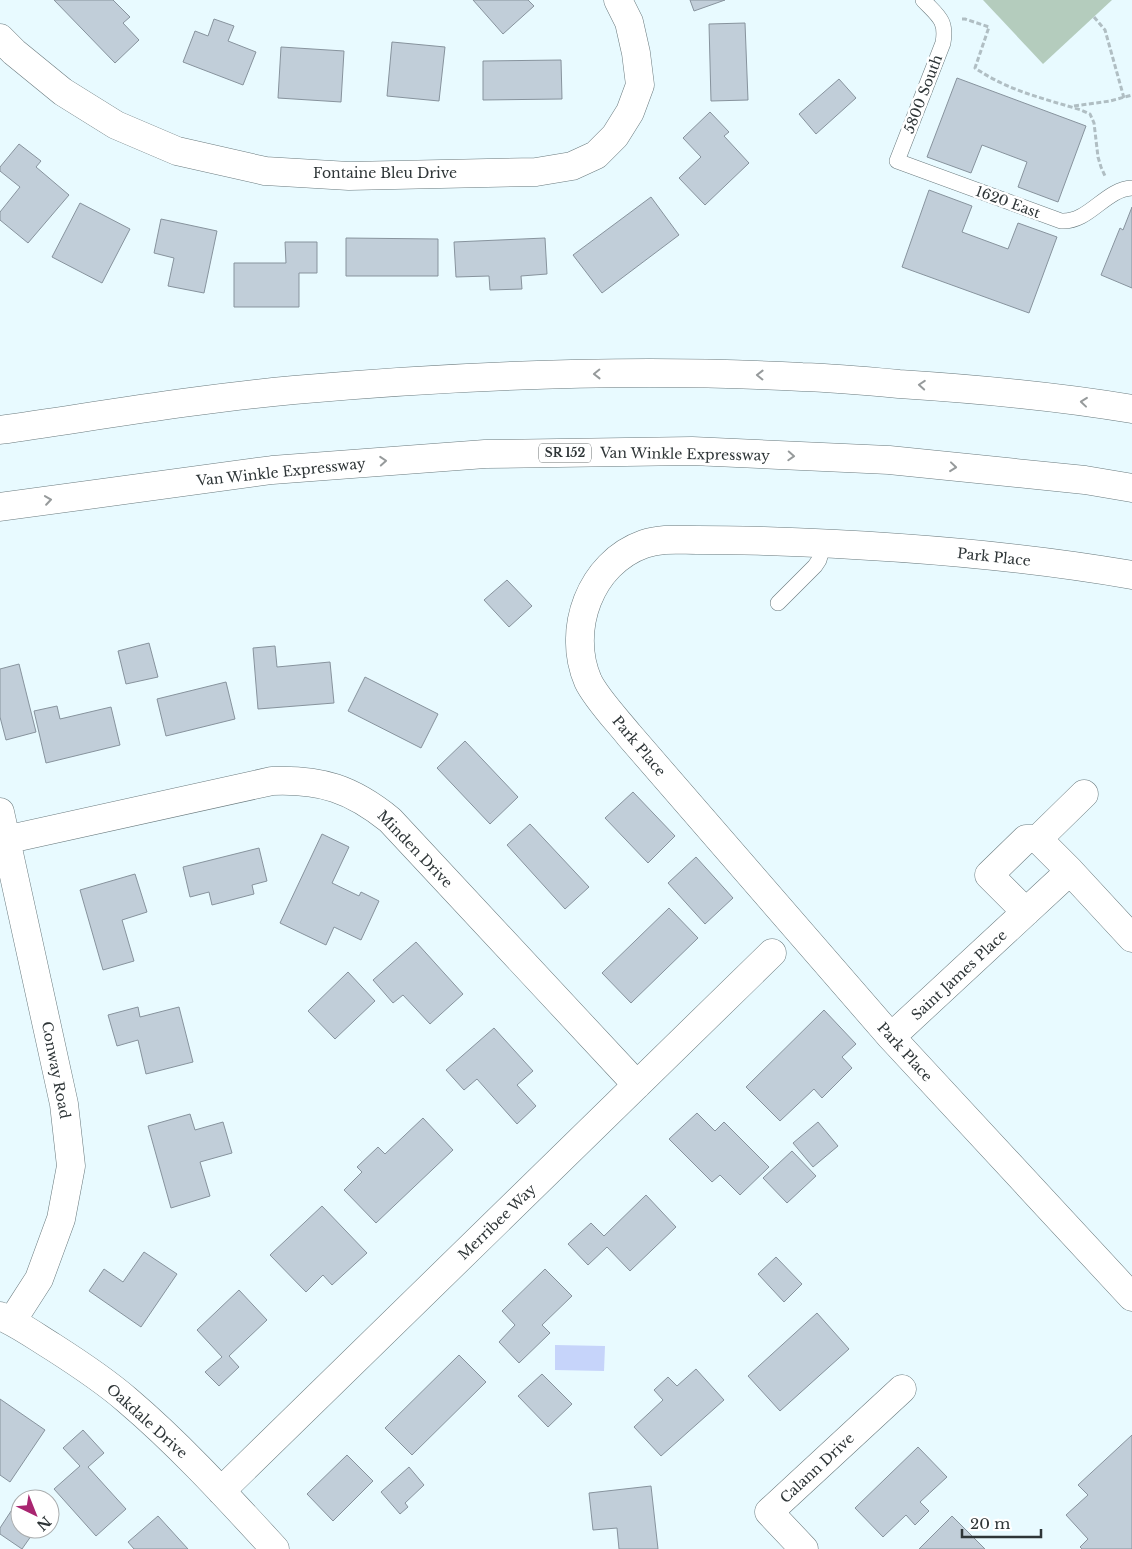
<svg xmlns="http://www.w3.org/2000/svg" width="1132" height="1549" font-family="'Libre Baskerville',serif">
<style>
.green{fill:#b4ccbd}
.water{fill:#c6d4fa}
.building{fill:#c1ced9;stroke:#87939d}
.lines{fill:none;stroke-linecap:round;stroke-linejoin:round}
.lane-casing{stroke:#6a7a7e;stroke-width:16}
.street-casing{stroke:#6a7a7e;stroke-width:29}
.primary-casing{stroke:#6a7a7e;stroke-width:29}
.path{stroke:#b0bec3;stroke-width:3;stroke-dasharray:5 2.5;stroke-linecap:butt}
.lane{stroke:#fff;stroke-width:15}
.street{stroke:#fff;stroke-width:28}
.primary{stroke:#fff;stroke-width:28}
.oneway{stroke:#969a9b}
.labels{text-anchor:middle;stroke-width:5;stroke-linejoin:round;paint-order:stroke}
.shield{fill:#fff;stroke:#6d7273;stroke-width:1}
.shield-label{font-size:12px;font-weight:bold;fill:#2e3537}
.street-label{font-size:14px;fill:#2e3537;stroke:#fff}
</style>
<rect width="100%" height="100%" fill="#e8faff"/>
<path class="green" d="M983,0H1112L1043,64Z"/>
<path class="water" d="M555,1345L605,1346L604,1371L555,1370Z"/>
<path class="building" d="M54,0H113L130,17L123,23L139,40L115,63Z
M473,0H528L534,6L503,34Z
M690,0H725L694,11Z
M214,19L234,26L228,41L256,52L243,85L183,62L195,31L208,36Z
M745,23L748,100L711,101L709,24Z
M392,42L445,47L439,101L387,96Z
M281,47L344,51L341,102L278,98Z
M561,60L562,99L483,100V61Z
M957,78L1086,126L1058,202L1018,187L1027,162L982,145L971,173L927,157Z
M839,79L856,98L816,134L799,114Z
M710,112L729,132L724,136L749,163L705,205L679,178L701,157L683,138Z
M19,144L41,161L36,167L69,195L28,243L0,220V212L20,187L0,171V167Z
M929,190L972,206L962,232L1008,249L1018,223L1057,237L1029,313L902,267Z
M651,197L679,235L602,293L573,255Z
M80,203L130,229L102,283L52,257Z
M1132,207V288L1101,275L1120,228L1123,230Z
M161,219L217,231L204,293L168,286L174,258L154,253Z
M346,238L438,239V276H346Z
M545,238L547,274L521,276L522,289L490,290L489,276L456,277L454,242Z
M285,242H317V273H299V307H234V263H286Z
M507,580L532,606L509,627L484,600Z
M149,643L158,677L126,684L118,651Z
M275,646L277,667L330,662L334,703L258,709L253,648Z
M19,664L36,732L6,740L0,717V669Z
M365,677L438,714L421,748L348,711Z
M226,682L235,719L166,736L157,699Z
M57,706L60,719L111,707L120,745L46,763L34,711Z
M465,741L518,797L490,824L437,768Z
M633,792L675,836L648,863L605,818Z
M530,824L589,887L565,909L507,845Z
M322,834L349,847L332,883L359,896L361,892L379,901L361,940L334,927L326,945L280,923Z
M259,848L267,881L252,885L254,894L212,905L209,892L190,897L183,867Z
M696,857L733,898L705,924L668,883Z
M135,874L147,912L122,920L134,961L103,970L80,890Z
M669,908L698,938L631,1003L602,973Z
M416,942L463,994L430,1024L403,995L393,1003L373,980Z
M348,972L375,1001L335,1039L308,1011Z
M138,1007L140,1017L179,1007L193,1062L146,1074L138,1040L117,1046L108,1015Z
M824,1010L856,1044L842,1057L852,1068L822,1098L814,1089L780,1121L746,1087Z
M494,1028L533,1071L517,1085L536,1106L517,1124L477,1079L464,1090L446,1070Z
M697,1113L715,1131L724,1122L769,1167L740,1195L720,1175L712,1182L669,1139Z
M190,1114L195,1130L223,1122L232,1153L200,1162L210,1196L171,1208L148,1126Z
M423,1118L453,1150L376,1223L344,1190L362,1172L357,1167L378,1147L385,1154Z
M818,1122L838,1146L813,1167L793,1143Z
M792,1151L816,1176L787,1203L763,1178Z
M646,1195L676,1227L630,1271L607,1247L588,1265L568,1244L591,1223L604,1236Z
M322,1206L367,1253L332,1285L323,1275L306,1292L270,1255Z
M144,1252L177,1274L141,1327L89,1291L104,1269L123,1282Z
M776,1257L802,1284L784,1302L758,1274Z
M545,1269L572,1296L542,1325L550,1333L519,1363L499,1342L515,1325L502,1311Z
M239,1290L267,1320L229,1356L239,1367L219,1386L205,1372L222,1357L197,1330Z
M817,1313L849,1349L780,1411L748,1376Z
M459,1355L486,1382L412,1455L385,1428Z
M696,1369L724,1400L661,1456L634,1427L663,1400L654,1390L668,1377L677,1386Z
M542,1374L572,1404L548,1427L518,1396Z
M0,1399L45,1430L10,1482L0,1475Z
M83,1430L104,1453L88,1467L126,1509L96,1536L54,1489L80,1466L63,1448Z
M1132,1435V1549H1082L1080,1547L1088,1539L1066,1515L1088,1495L1078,1485Z
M918,1447L947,1477L920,1502L929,1511L915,1525L906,1515L883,1537L855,1508Z
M347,1455L373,1481L333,1521L307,1494Z
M409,1467L424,1485L405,1503L408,1507L400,1514L381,1492Z
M651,1486L658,1549H619L617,1528L593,1530L589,1493Z
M17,1502L20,1504V1529H36L22,1549L0,1534V1528Z
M158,1516L188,1549H134L128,1542Z
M952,1516L985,1549H919Z"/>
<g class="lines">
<defs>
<path id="lane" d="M923,0C938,16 947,20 943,43L897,161L1061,221C1089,223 1105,189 1132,188
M778,603L815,566L819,560L824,543"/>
<path id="street" d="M0,38L14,52L63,92L116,125L177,151L265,171L349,176L536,172L572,166L596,155L615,136L630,112L640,85L636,53L629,22L618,0
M1132,575C1011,554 887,545 764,541C742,540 719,540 697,540C679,540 661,538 644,544C590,563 566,630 588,681C596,698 617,720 629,735L891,1037L1132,1297
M0,812L64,1104L71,1166L61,1219L39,1279L12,1321
M0,841L272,781C321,779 352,789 390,820L637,1085
M1070,871L1132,938
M1026,912L989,875L1026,839H1038
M891,1037L1070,871L1038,839L1084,794
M0,1316C19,1324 35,1336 53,1347C78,1363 104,1380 127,1400C180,1445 228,1498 275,1549
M221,1491L772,953
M804,1549L769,1512L902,1389"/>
<path id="primary" d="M0,430C98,416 196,399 294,390C463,375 633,368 802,377C835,378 867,381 899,384C977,389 1055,396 1132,409
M0,507L272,470L485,454L692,451L889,460L1085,480L1132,488"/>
</defs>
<use href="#lane" class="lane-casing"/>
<use href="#street" class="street-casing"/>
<use href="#primary" class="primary-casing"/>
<path class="path" d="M1094,17L1105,30L1124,98
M962,19H965L989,27L975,68C1009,91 1042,98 1081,110L1090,114L1094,123L1098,157L1101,167L1105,176
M1074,106L1110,101L1132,95"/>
<use href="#lane" class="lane"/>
<use href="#street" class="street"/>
<use href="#primary" class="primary"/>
</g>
<defs><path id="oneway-chevron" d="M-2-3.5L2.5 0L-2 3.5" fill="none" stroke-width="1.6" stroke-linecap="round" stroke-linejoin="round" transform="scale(1.25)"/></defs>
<g class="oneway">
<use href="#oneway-chevron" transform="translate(597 374) rotate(179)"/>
<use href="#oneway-chevron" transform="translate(760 375) rotate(-179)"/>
<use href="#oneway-chevron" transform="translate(922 385) rotate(-176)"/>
<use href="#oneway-chevron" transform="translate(1084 402) rotate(-174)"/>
<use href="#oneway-chevron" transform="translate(791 456) rotate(3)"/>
<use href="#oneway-chevron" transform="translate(383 461) rotate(-4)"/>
<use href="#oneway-chevron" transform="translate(953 467) rotate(6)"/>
<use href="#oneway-chevron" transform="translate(48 500) rotate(-8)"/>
</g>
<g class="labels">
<rect class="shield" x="539" y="443.5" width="52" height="19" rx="4"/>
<g class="shield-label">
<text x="565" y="457">SR 152</text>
</g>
<g class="street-label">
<text transform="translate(923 94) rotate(-69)" y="5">5800 South</text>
<text x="385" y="178">Fontaine Bleu Drive</text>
<text transform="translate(1008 202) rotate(20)" y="5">1620 East</text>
<text transform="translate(685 454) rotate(1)" y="5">Van Winkle Expressway</text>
<text transform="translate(281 472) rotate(-6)" y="5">Van Winkle Expressway</text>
<text transform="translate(994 557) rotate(6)" y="5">Park Place</text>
<text transform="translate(639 746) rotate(50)" y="5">Park Place</text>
<text transform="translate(415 849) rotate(46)" y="5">Minden Drive</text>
<text transform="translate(959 975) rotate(-43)" y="5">Saint James Place</text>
<text transform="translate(905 1052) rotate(48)" y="5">Park Place</text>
<text transform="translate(56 1070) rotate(79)" y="5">Conway Road</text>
<text transform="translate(497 1222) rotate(-44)" y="5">Merribee Way</text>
<text transform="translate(147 1421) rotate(42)" y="5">Oakdale Drive</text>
<text transform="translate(817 1468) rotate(-43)" y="5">Calann Drive</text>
</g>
</g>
<g transform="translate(35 1514) rotate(137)"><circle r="24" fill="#ffffff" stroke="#abaeaf"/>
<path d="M0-4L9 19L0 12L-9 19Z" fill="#a92570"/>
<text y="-8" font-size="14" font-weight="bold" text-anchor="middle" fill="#2e3537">N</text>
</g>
<path d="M962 1529v8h79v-8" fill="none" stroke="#2e3537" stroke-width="2.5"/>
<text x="970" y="1529" font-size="15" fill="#2e3537" stroke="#ffffff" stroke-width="4" paint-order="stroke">20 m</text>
</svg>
